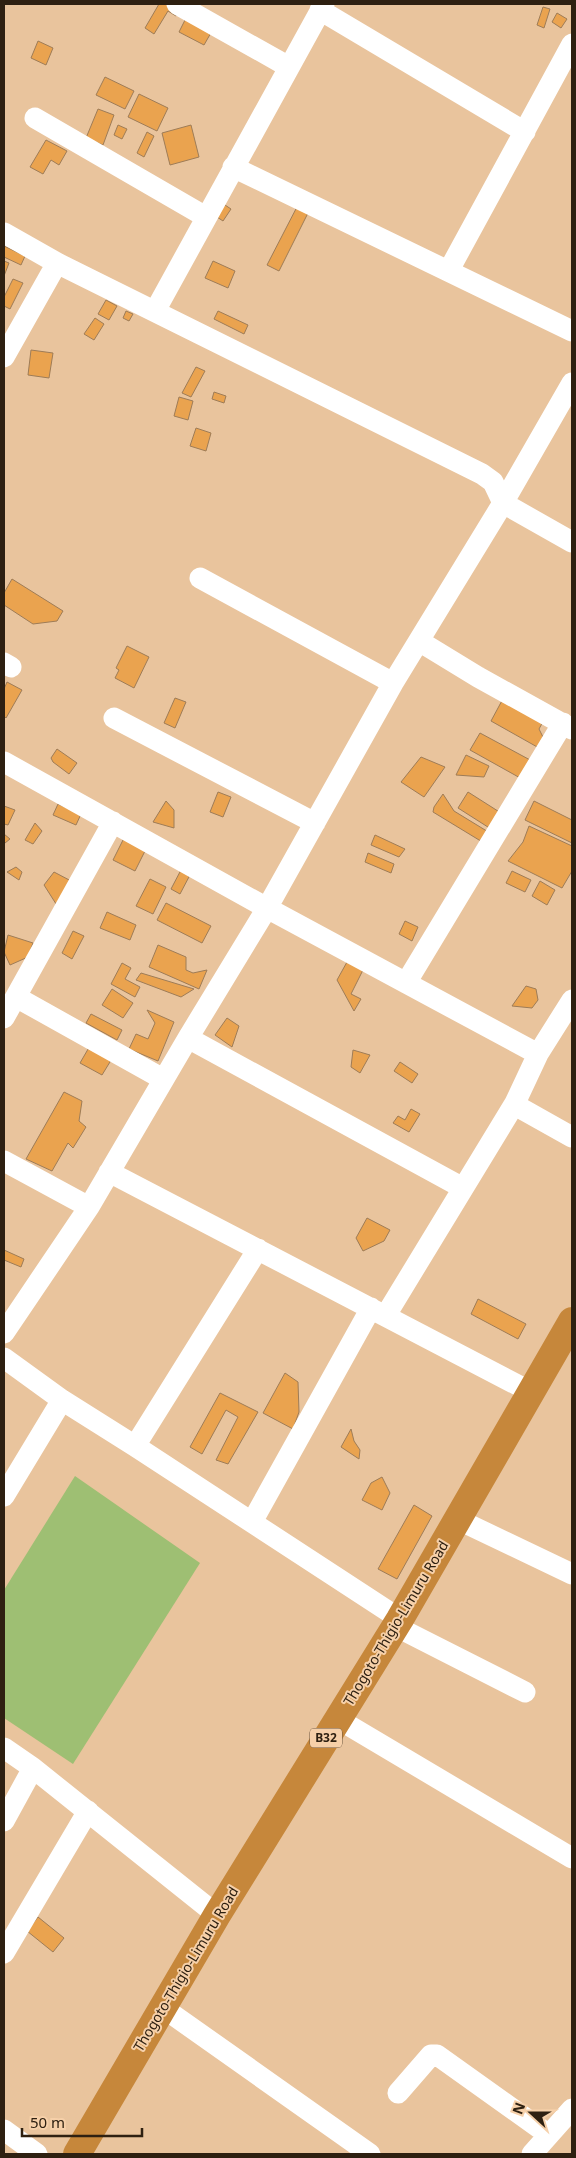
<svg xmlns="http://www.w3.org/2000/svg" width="576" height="2158" font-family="'Noto Sans',sans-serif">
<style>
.pitch{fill:#9ebf73}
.building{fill:#eaa34f;stroke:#9e7c57}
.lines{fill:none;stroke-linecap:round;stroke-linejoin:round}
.minor{stroke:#fff;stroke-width:21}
.highway{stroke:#c6873b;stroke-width:28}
.labels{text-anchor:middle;stroke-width:4;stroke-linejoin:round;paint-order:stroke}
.shield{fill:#f6d0a9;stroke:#6a553f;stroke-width:1}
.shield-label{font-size:12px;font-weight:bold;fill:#2e2011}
.street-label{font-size:14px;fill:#2e2011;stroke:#f6d0a9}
</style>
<rect width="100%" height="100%" fill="#e9c49d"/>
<path class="pitch" d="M75,1476L200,1563L73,1764L4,1718V1590Z"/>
<path class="building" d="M159,4H168L179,11L176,16L168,11L154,34L145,28Z
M543,7L550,9L544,28L537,25Z
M557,13L567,19L561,28L552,22Z
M186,18L212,31L204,45L179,32Z
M38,41L53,48L46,65L31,58Z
M105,77L134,91L125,109L96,95Z
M139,94L168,108L157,131L128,117Z
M98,109L114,115L103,145L86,138Z
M118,125L127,129L122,139L114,135Z
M191,125L199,157L170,165L162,133Z
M147,132L154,136L144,157L137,153Z
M46,140L67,151L59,165L51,160L43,174L30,167Z
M222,203L231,209L223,221L214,215Z
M299,203L310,209L279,271L267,265Z
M4,246L25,256L21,265L4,257Z
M4,261L9,263L4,276Z
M213,261L235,271L228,288L205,278Z
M13,279L23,283L10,309L4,306V297Z
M106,300L117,306L109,320L98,314Z
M126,311L133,314L129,321L123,318Z
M218,311L248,325L244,334L214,319Z
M95,318L104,324L94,340L84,334Z
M31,350L53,353L49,378L28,375Z
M196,367L205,371L191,397L182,393Z
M214,392L226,396L224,403L212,399Z
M179,397L193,401L188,420L174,416Z
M196,428L211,433L206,451L190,446Z
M12,579L63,611L57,621L33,624L4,605V593Z
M127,646L149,657L134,688L115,678L119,670L116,668Z
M7,682L22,690L6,718L4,716V689Z
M505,695L545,718L539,729L544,739L539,748L491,721Z
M175,698L186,702L175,728L164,723Z
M480,733L532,761L522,779L470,750Z
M57,749L77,763L69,774L53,762L51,758Z
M466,755L489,766L484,777L456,775Z
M421,757L445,767L424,797L401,782Z
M218,792L231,797L223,817L210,812Z
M468,792L501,813L491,829L458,808Z
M443,794L454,811L490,833L484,843L433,812L434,807Z
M166,801L174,810V828L153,822Z
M534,801L572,820V843L525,820Z
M58,804L81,814L76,825L53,815Z
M4,806L15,810L8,825L4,824Z
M35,823L42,831L33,844L25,840Z
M529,826L572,846V871L562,888L508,861L523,842Z
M4,834L10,839L5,843H4Z
M375,835L405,849L399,857L371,845Z
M125,836L147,847L135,871L113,860Z
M368,853L394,864L391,873L365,862Z
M16,867L22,872L19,880L7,872Z
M182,868L191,873L180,894L171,889Z
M512,871L531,880L525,892L506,883Z
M54,872L73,882L58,907L44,885Z
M150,879L166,887L153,914L136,906Z
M540,881L555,890L547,905L532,896Z
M166,903L211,926L202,943L157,920Z
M107,912L136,925L130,940L100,928Z
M405,921L418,927L412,941L399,934Z
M73,931L84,936L72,959L62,953Z
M8,935L33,943L28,957L10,965L4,952Z
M158,945L186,957V970L193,973L207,970L199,989L149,967Z
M347,962L363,970L351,994L361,999L354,1011L337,980Z
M122,963L131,968L125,979L140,987L135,997L111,984Z
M141,973L194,989L181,997L136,980Z
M526,986L536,989L538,1000L532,1008L512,1006Z
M112,989L133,1003L123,1018L102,1005Z
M147,1010L174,1022L158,1061L129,1049L136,1034L148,1039L155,1023Z
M91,1014L122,1030L117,1040L86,1023Z
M227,1018L239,1026L232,1047L215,1035Z
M91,1044L113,1057L102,1075L80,1063Z
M353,1050L370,1055L360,1073L351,1067Z
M400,1062L418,1074L412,1083L394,1071Z
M64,1092L82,1101L79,1121L86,1127L73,1148L68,1143L52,1171L26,1159Z
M411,1109L420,1114L409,1132L393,1123L398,1116L405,1120Z
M367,1218L390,1230L384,1241L363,1251L356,1238Z
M4,1250L24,1259L21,1267L4,1260Z
M478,1299L526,1324L518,1339L471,1314Z
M285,1373L298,1382L299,1412L293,1429L263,1413Z
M220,1393L258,1412L228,1464L216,1460L238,1417L226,1410L202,1454L190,1447Z
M351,1429L354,1441L360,1450L359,1459L341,1447Z
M382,1477L390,1493L382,1510L362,1500L371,1483Z
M414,1505L432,1516L397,1579L378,1569Z
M38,1917L64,1938L53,1952L27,1931Z"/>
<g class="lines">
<path class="minor" d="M177,4L289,67
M320,10L525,132
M35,118L206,217
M233,167L572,331
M4,233L57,263
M449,270L572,44
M155,311L324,4
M4,357L57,263L482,474L493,482L503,503L572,542
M200,578L393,683
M419,641L478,677L572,729
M4,663L11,667
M114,718L315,823
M4,762L267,908L538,1054
M406,983L563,723
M16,997L163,1079
M4,1018L113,822
M188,1038L463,1188
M515,1103L522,1109L572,1137
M4,1161L89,1207
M109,1172L531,1392
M386,1315L515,1103L538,1054L572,1000
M4,1333L89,1207L188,1038L267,908L393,683L503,503L572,383
M4,1358L62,1400L135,1446L400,1619
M135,1446L258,1249
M4,1496L62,1400
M459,1520L572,1574
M252,1522L371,1308
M395,1626L525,1692
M338,1719L572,1858
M4,1748L33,1768L217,1915
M4,1821L33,1768
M4,1953L88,1811
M162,2007L370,2154
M398,2093L431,2055H437L549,2135
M4,2130L37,2154
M532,2154L572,2109"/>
<path class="highway" d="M77,2154L217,1915L400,1619L572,1321"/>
</g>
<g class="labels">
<rect class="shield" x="310" y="1728.5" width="32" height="19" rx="4"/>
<g class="shield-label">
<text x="326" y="1742">B32</text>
</g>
<g class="street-label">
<text transform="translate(396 1623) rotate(-59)" y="5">Thogoto-Thigio-Limuru Road</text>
<text transform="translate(186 1969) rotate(-59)" y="5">Thogoto-Thigio-Limuru Road</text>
</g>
</g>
<rect width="576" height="2158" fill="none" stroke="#2e2011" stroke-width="10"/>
<g transform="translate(531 2113) rotate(291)" stroke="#f6d0a9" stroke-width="4" paint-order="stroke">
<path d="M0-4L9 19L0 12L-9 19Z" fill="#2e2011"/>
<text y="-8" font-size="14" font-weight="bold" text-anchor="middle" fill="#2e2011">N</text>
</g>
<path d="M22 2128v8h120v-8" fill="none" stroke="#2e2011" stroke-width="2.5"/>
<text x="30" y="2128" font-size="15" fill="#2e2011" stroke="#f6d0a9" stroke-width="4" paint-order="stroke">50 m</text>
</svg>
